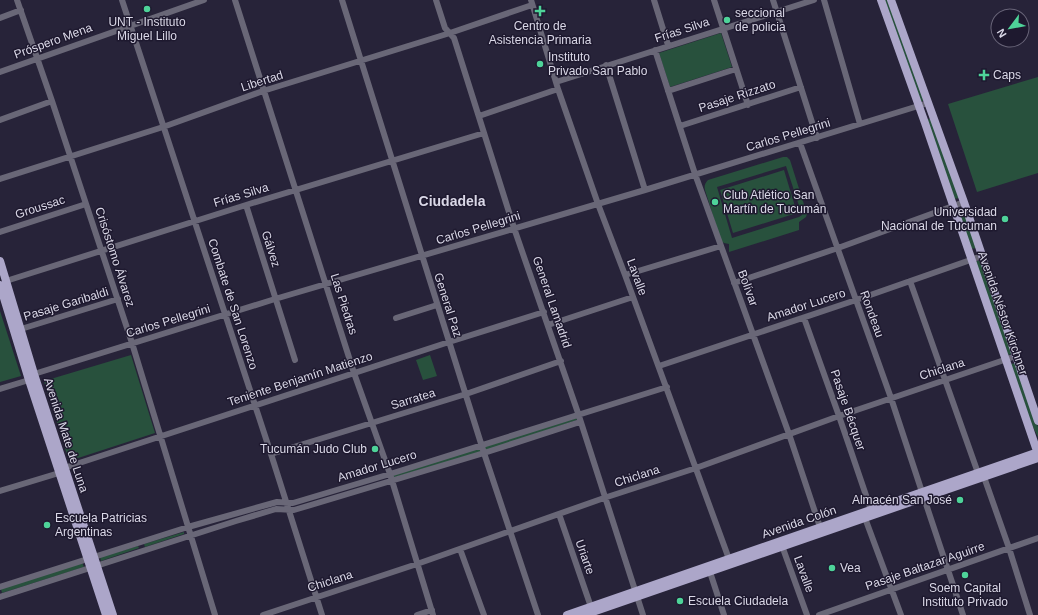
<svg xmlns="http://www.w3.org/2000/svg" width="1038" height="615" font-family="Helvetica,sans-serif">
<style>
.green{fill:#28513d;fill-rule:evenodd}
.lines{fill:none;stroke-linecap:round;stroke-linejoin:round}
.minor{stroke:#696777;stroke-width:6}
.major{stroke:#aca6c9;stroke-width:8}
.poi-dot{fill:#4ed399;stroke:#1e192f;stroke-width:1.5}
.labels{text-anchor:middle;stroke-width:3;stroke-linejoin:round;paint-order:stroke}
.poi-label{font-size:12px;fill:#dad8e7;stroke:#1e192f;text-anchor:start}
.street-label{font-size:12px;fill:#dad8e7;stroke:#1e192f}
.quarter-label{font-size:14px;font-weight:bold;fill:#dad8e7;stroke:#1e192f}
</style>
<rect width="100%" height="100%" fill="#272339"/>
<path class="green" d="M883,0H890L924,100L921,102Z
M721,33L732,67L670,87L659,53Z
M1038,77V173L977,192L948,104Z
M931,118L959,198L954,199L927,120Z
M783,157H787L790,160L807,214L806,217L799,222V230L729,252V244L724,243L721,241L705,190C704,186 705,183 708,180ZM786,166L802,215L799,217L732,238L717,187Z
M784,170L797,213L733,233L720,190Z
M963,209L976,248L971,249L958,210Z
M980,260L1012,354L1007,355L975,262Z
M0,311L21,376L0,382Z
M131,355L155,433L69,461L44,381Z
M430,355L437,376L423,380L416,360Z
M1016,363L1038,427V437L1032,425L1011,364Z
M576,417L577,420L485,451L484,447Z
M480,447L481,452L392,478V475Z
M184,532V534L145,547L144,544Z
M138,546L139,548L101,561L100,557Z
M82,562L84,567L2,593L1,589Z"/>
<g class="lines">
<path class="minor" d="M17,0L52,101L132,343L215,615
M122,0L271,454L322,615
M235,0L354,373L390,474L433,615
M342,0L484,453L538,615
M436,0L445,28L454,38L514,228L578,413L643,615
M531,0L558,89L598,204L625,275L729,559
M654,0L668,45
M714,0L748,105
M773,0L817,138
M824,0L860,124
M0,18L21,10
M655,50L695,174L789,434L821,530
M606,65L645,190
M0,72L204,0
M556,82L814,0
M668,91L736,69
M479,116L558,89
M0,120L52,101
M680,126L801,87
M800,143L891,398L922,492
M0,179L163,127L263,91L450,33L532,5
M246,205L295,360
M0,232L86,204
M625,275L721,246
M6,281L246,205L484,133
M910,281L978,473
M734,283L838,248L964,202
M396,318L437,305
M804,318L839,416L871,510
M548,325L633,297
M21,329L118,299
M659,366L856,300L982,256
M0,389L29,380L34,374L275,299L645,190L928,103
M271,454L466,394L561,361
M64,468L449,342L544,312
M984,477L1009,548L1030,615
M0,491L59,473
M924,498L963,615
M559,514L591,607
M865,518L901,615
M781,543L807,615
M460,549L484,615
M710,572L724,615
M0,587L188,527L277,502L293,503L390,474L667,387
M0,597L236,521L276,509L294,510L484,453L580,422
M263,615L417,564L604,498L696,468L839,416L1016,356
M417,615L432,610
M819,615L1038,538"/>
<path class="major" d="M881,0L925,123L1038,454
M891,0L964,202L1038,421
M0,261L34,374L113,615
M0,285L29,380L106,615
M567,615L1038,452
M584,615L1038,458"/>
</g>
<g class="poi-dot">
<circle cx="147" cy="9" r="4"/>
<path d="M538 5h4v4h4v4h-4v4h-4v-4h-4v-4h4z"/>
<circle cx="727" cy="20" r="4"/>
<circle cx="540" cy="64" r="4"/>
<path d="M982 69h4v4h4v4h-4v4h-4v-4h-4v-4h4z"/>
<circle cx="715" cy="202" r="4"/>
<circle cx="1005" cy="219" r="4"/>
<circle cx="375" cy="449" r="4"/>
<circle cx="960" cy="500" r="4"/>
<circle cx="47" cy="525" r="4"/>
<circle cx="832" cy="568" r="4"/>
<circle cx="965" cy="575" r="4"/>
<circle cx="680" cy="601" r="4"/>
</g>
<g class="labels">
<g class="poi-label">
<text x="735" y="17">seccional<tspan x="735" dy="14">de policia</tspan></text>
<text x="147" y="26" text-anchor="middle">UNT - Instituto<tspan x="147" dy="14">Miguel Lillo</tspan></text>
<text x="540" y="30" text-anchor="middle">Centro de<tspan x="540" dy="14">Asistencia Primaria</tspan></text>
<text x="548" y="61">Instituto<tspan x="548" dy="14">Privado San Pablo</tspan></text>
<text x="993" y="79">Caps</text>
<text x="723" y="199">Club Atlético San<tspan x="723" dy="14">Martín de Tucumán</tspan></text>
<text x="997" y="216" text-anchor="end">Universidad<tspan x="997" dy="14">Nacional de Tucuman</tspan></text>
<text x="367" y="453" text-anchor="end">Tucumán Judo Club</text>
<text x="952" y="504" text-anchor="end">Almacén San José</text>
<text x="55" y="522">Escuela Patricias<tspan x="55" dy="14">Argentinas</tspan></text>
<text x="840" y="572">Vea</text>
<text x="965" y="592" text-anchor="middle">Soem Capital<tspan x="965" dy="14">Instituto Privado</tspan></text>
<text x="688" y="605">Escuela Ciudadela</text>
</g>
<g class="street-label">
<text transform="translate(682 30) rotate(-18)" y="4">Frías Silva</text>
<text transform="translate(53 41) rotate(-20)" y="4">Próspero Mena</text>
<text transform="translate(262 81) rotate(-18)" y="4">Libertad</text>
<text transform="translate(737 96) rotate(-18)" y="4">Pasaje Rizzato</text>
<text transform="translate(788 135) rotate(-17)" y="4">Carlos Pellegrini</text>
<text transform="translate(241 195) rotate(-17)" y="4">Frías Silva</text>
<text transform="translate(40 207) rotate(-18)" y="4">Groussac</text>
<text transform="translate(478 228) rotate(-17)" y="4">Carlos Pellegrini</text>
<text transform="translate(271 249) rotate(72)" y="4">Gálvez</text>
<text transform="translate(115 257) rotate(72)" y="4">Crisóstomo Álvarez</text>
<text transform="translate(637 277) rotate(70)" y="4">Lavalle</text>
<text transform="translate(748 288) rotate(70)" y="4">Bolívar</text>
<text transform="translate(552 302) rotate(71)" y="4">General Lamadrid</text>
<text transform="translate(66 304) rotate(-17)" y="4">Pasaje Garibaldi</text>
<text transform="translate(233 304) rotate(72)" y="4">Combate de San Lorenzo</text>
<text transform="translate(344 304) rotate(72)" y="4">Las Piedras</text>
<text transform="translate(448 305) rotate(72)" y="4">General Paz</text>
<text transform="translate(806 305) rotate(-18)" y="4">Amador Lucero</text>
<text transform="translate(1003 313) rotate(71)" y="4">Avenida Néstor Kirchner</text>
<text transform="translate(872 314) rotate(70)" y="4">Rondeau</text>
<text transform="translate(168 321) rotate(-17)" y="4">Carlos Pellegrini</text>
<text transform="translate(942 369) rotate(-18)" y="4">Chiclana</text>
<text transform="translate(300 379) rotate(-18)" y="4">Teniente Benjamín Matienzo</text>
<text transform="translate(413 399) rotate(-17)" y="4">Sarratea</text>
<text transform="translate(848 410) rotate(71)" y="4">Pasaje Bécquer</text>
<text transform="translate(66 435) rotate(72)" y="4">Avenida Mate de Luna</text>
<text transform="translate(377 466) rotate(-17)" y="4">Amador Lucero</text>
<text transform="translate(637 476) rotate(-18)" y="4">Chiclana</text>
<text transform="translate(799 522) rotate(-19)" y="4">Avenida Colón</text>
<text transform="translate(585 557) rotate(71)" y="4">Uriarte</text>
<text transform="translate(925 566) rotate(-19)" y="4">Pasaje Baltazar Aguirre</text>
<text transform="translate(804 574) rotate(70)" y="4">Lavalle</text>
<text transform="translate(330 581) rotate(-18)" y="4">Chiclana</text>
</g>
<g class="quarter-label">
<text x="452" y="206">Ciudadela</text>
</g>
</g>
<g transform="translate(1010 28) rotate(238)"><circle r="19" fill="#1e192f" stroke="#696579"/>
<path d="M0-3L7 15L0 10L-7 15Z" fill="#4ed399"/>
<text y="-6" font-size="11" font-weight="bold" text-anchor="middle" fill="#dad8e7">N</text>
</g>
</svg>
